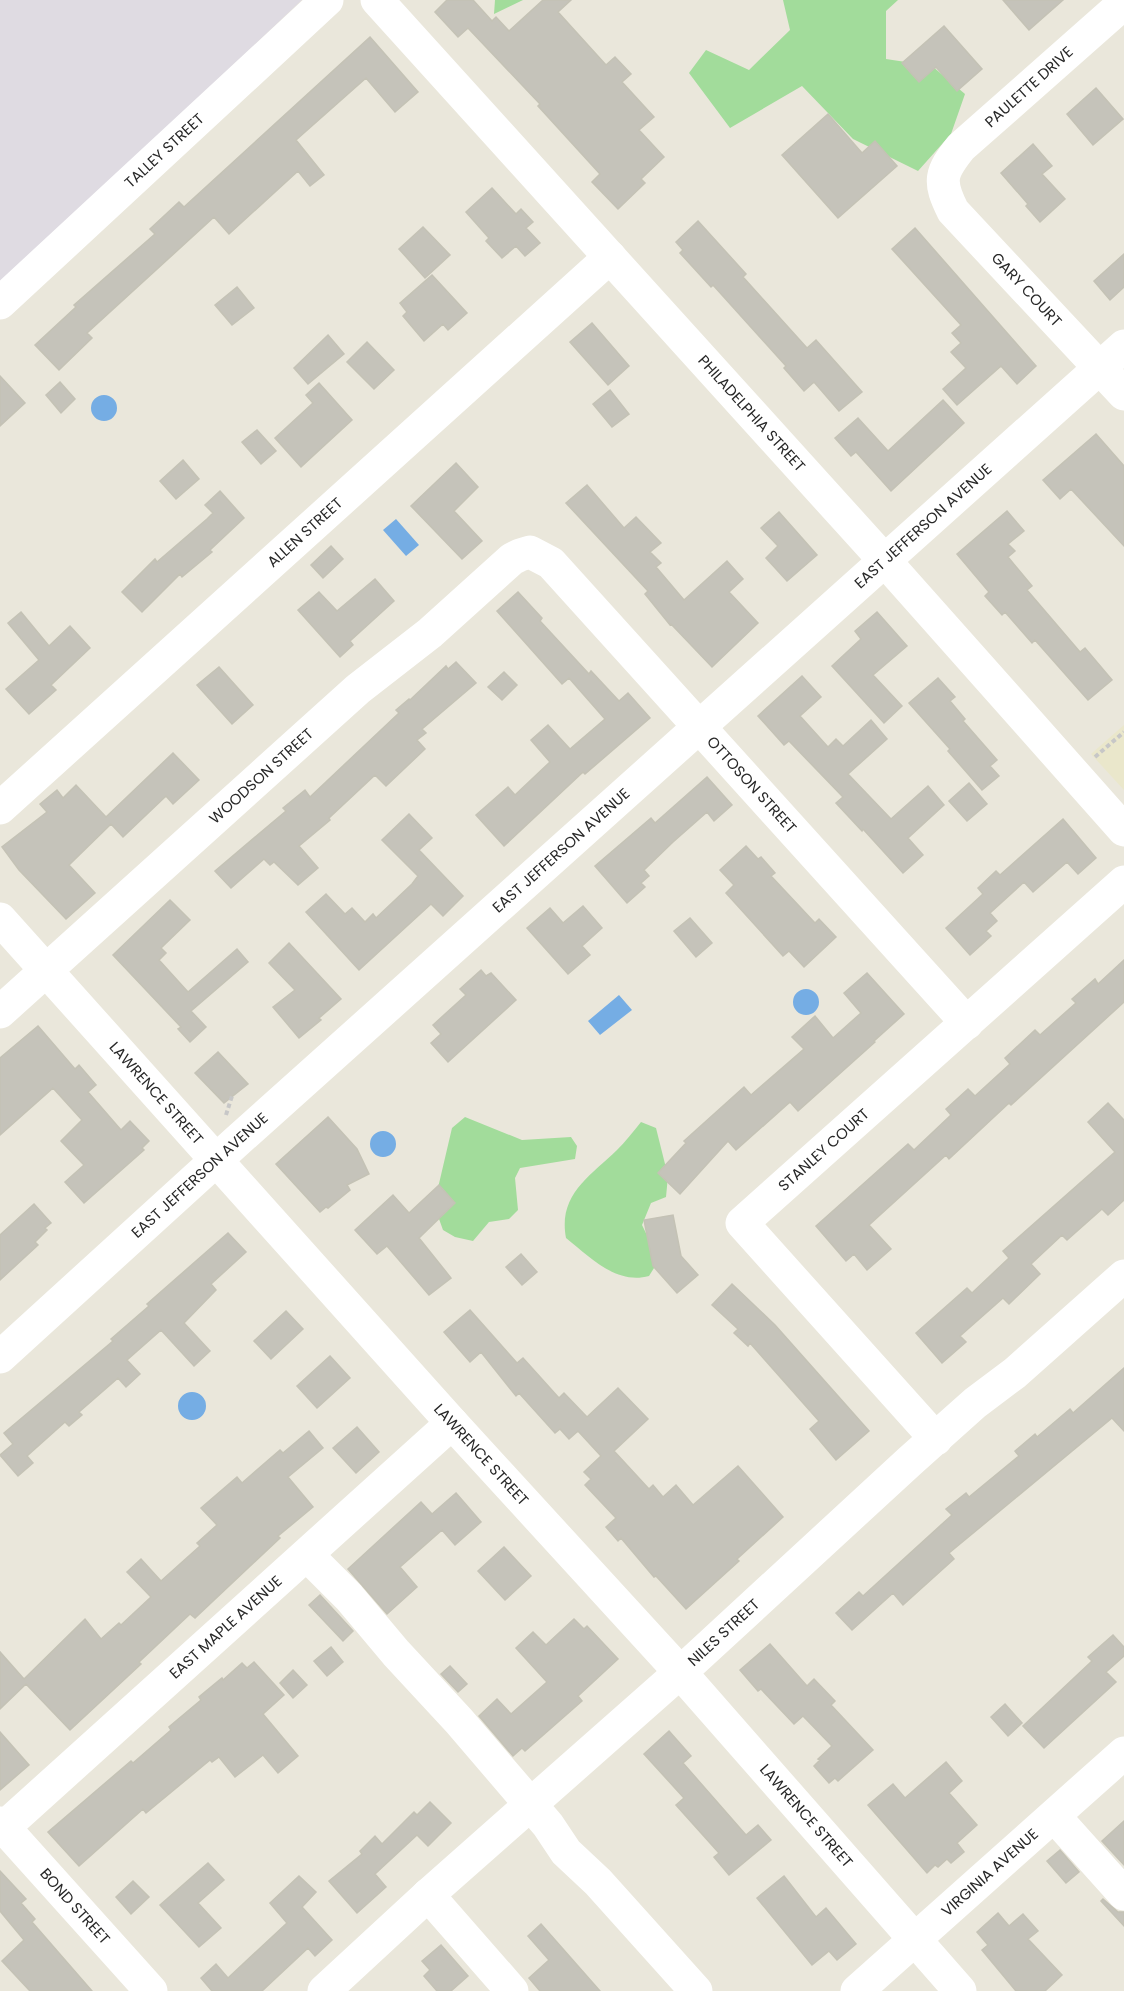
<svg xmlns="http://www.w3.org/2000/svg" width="1124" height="1991" font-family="Poppins,sans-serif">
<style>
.industrial{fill:#dfdbe2}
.education{fill:#eae7cb}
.green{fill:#a2dc9b}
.water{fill:#75ade4}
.building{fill:#c5c3ba;stroke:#c4c2b5;stroke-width:1.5}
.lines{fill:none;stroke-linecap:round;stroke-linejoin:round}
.path{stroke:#c7c7c7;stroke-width:4;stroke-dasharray:4.5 3;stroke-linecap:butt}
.minor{stroke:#fff;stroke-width:33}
.labels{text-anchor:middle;stroke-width:5;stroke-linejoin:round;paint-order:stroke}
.street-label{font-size:15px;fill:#282828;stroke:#fff}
</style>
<rect width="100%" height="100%" fill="#eae7db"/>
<path class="industrial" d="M0,0H302L0,285Z"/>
<path class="education" d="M1124,725V790L1091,754Z"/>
<path class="green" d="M495,0H523L494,14Z
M783,0H898L886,11V59L932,66L965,94L951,134L918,171L853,139L802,86L730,128L689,73L706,50L749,70L790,30Z
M465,1117L522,1140L571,1137L577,1146L575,1159L520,1168L515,1178L518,1210L509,1219L489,1222L473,1241L455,1237L443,1230L434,1205L452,1128Z
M641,1122L656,1128L668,1176L666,1197L651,1203L642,1225L659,1260L649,1276C616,1285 590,1257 566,1238C558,1195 589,1177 617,1150C625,1142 633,1132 641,1122Z"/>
<path class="water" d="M91 408a13 13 0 1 1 26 0a13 13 0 1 1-26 0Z
M396,519L419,545L406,556L383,530Z
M793 1002a13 13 0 1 1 26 0a13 13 0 1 1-26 0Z
M619,995L632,1010L600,1035L588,1021Z
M370 1144a13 13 0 1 1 26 0a13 13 0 1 1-26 0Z
M178 1406a14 14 0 1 1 28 0a14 14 0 1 1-28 0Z"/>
<path class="building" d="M447,0H473L492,21L496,17L509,31L543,0H571L558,12L606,65L615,57L631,74L622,82L654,117L639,130L664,157L641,179L645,183L618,209L592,182L600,174L538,106L540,104L468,28L458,37L435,12Z
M1003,0H1063L1029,30Z
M944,26L982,69L957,91L936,67L919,82L902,63Z
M370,37L418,92L395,112L366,78L296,140L324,175L310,186L298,171L229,234L214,217L87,333L92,338L59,370L35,345L76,307L74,305L155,234L150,229L179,202L184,207Z
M1096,88L1123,119L1093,145L1067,114Z
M828,114L862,153L875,141L897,166L838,218L782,155Z
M1033,144L1052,166L1042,174L1065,199L1040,222L1026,206L1028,204L1001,173Z
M492,188L516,214L521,209L533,222L526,228L540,243L525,256L516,246L502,258L486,241L489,238L466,212Z
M698,221L746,274L743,277L807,348L816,340L862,392L839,411L814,382L804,391L784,368L786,366L713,285L711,287L680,253L683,250L676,242Z
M423,227L450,255L425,278L399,249Z
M915,228L1036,366L1017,384L1001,366L957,405L943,389L966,368L951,352L961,343L952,333L961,325L892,249Z
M1124,254V287L1110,300L1094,281Z
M432,275L467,313L448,330L443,324L424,341L403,316L407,312L400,303Z
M237,287L254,308L232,325L215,305Z
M592,323L629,366L608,385L570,342Z
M328,335L344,354L308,384L294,368Z
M367,342L394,370L374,389L347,362Z
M0,376L25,403L0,426Z
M60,382L75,399L61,413L46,395Z
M319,383L352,420L301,467L275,438L313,403L306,395Z
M610,390L629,414L612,427L593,404Z
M943,400L964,423L891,491L856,452L851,456L835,438L858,418L888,451Z
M257,430L276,451L261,464L242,442Z
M1096,434L1124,466V546L1071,489L1060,499L1043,480Z
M183,460L199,479L176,499L160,481Z
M456,463L478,487L454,511L482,541L462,559L411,506Z
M587,485L624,528L636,517L661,543L650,552L661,563L656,567L684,600L727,561L743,579L729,592L758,623L712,667L671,624L670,625L645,594L648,591L566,503Z
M220,491L244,518L210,550L212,552L182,577L180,574L142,612L122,592L155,559L157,562L207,519L213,513L205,505Z
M1007,511L1024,531L1008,544L1015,551L1008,557L1032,586L1027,590L1080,652L1085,648L1112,680L1088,700L1035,640L1032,643L1005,612L1002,615L985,596L989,592L957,554Z
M779,512L817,555L787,581L766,558L778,546L761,528Z
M331,546L343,559L323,578L311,565Z
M375,579L394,601L350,641L353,645L340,657L298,610L319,592L337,611Z
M518,592L542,618L540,621L589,674L591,671L619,701L628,693L650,718L585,774L583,772L504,846L476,815L508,787L515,795L550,762L531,740L548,725L570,749L605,719L569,678L562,684L497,611Z
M21,612L49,646L70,626L90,648L51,685L56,690L29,714L6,689L39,660L8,623Z
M877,612L907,646L873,675L902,706L884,723L832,666L861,639L855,631Z
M456,662L476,683L422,729L426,733L417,740L425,749L386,786L375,775L329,818L330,820L299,846L318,868L298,885L274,862L270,865L264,859L231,888L215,871L286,811L283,808L305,790L310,797L399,713L396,710L409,699L410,700L446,666L448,669Z
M219,667L253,705L232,724L197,685Z
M504,672L517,685L502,700L488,687Z
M802,676L821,697L800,716L828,747L836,739L843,746L871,720L887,739L848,774L891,819L928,786L944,805L908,838L923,855L903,873L863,829L862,831L836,803L843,797L789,741L784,745L758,716Z
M938,678L955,697L950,701L965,719L963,721L997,760L990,766L999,776L982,790L948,751L950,749L909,703Z
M173,753L199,780L173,804L166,796L123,837L111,824L69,865L95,893L66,919L19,870L2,847L47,812L40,804L57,790L63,798L76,785L106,817Z
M707,777L732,805L714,821L707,812L673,842L644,870L649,876L641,883L645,887L627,903L595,866L651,818L655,823Z
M969,783L987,804L967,821L949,801Z
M409,814L432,838L419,850L463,896L443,916L431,904L359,970L306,912L326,894L345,914L352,908L365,922L373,914L376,918L412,884L418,876L382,840Z
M1063,819L1096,858L1078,874L1067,862L1033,892L1024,882L990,913L997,921L986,931L991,936L970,955L946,928L983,894L978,888L996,871L1000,875Z
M746,846L758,859L761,857L775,873L771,876L815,923L819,919L836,937L804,967L789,951L783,956L726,893L734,885L720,870Z
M170,900L190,920L161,948L166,953L159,960L188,992L237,949L248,962L191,1011L206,1027L190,1042L178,1029L181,1027L113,955Z
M583,906L602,928L582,946L590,955L568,974L527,928L550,908L563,923Z
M690,918L712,943L696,957L674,931Z
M289,943L341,999L319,1018L321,1020L299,1038L273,1007L295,990L269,963Z
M1124,960V1002L1011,1105L1009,1103L949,1159L946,1155L869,1225L891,1249L867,1270L854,1254L846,1261L816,1226L908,1144L914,1150L951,1115L946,1109L968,1089L975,1096L1010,1064L1005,1058L1035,1030L1040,1035L1076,1003L1072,999L1095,979L1098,984Z
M481,970L486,976L491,973L516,1000L448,1062L431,1043L441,1034L433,1025L466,995L460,989Z
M867,973L904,1014L874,1041L875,1042L798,1111L790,1102L736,1150L728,1141L680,1194L658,1173L686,1143L684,1141L744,1087L751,1095L804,1049L792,1037L815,1016L833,1038L861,1013L844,993Z
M38,1026L75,1069L79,1065L96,1085L88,1092L121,1130L130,1121L149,1141L142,1148L144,1150L84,1203L65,1182L84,1165L61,1141L82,1120L53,1088L0,1135V1058Z
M218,1052L248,1084L224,1103L195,1073Z
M1108,1103L1124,1120V1200L1108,1215L1102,1209L1067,1240L1062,1235L1031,1264L1040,1274L1009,1304L1003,1298L960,1336L966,1342L942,1363L916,1333L967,1288L972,1293L1009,1258L1003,1251L1115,1152L1088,1122Z
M328,1117L357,1149L369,1174L347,1185L350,1190L328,1208L326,1207L320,1212L276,1164Z
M439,1185L455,1203L419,1238L451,1278L429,1295L387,1246L377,1254L355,1230L393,1195L409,1213Z
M34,1204L51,1223L45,1228L47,1230L35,1242L38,1245L0,1280V1235Z
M673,1215L681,1256L698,1275L677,1293L653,1266L644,1220Z
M228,1233L246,1252L211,1284L216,1290L184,1323L210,1351L194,1366L161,1330L127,1360L140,1374L126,1387L118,1378L79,1412L82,1415L69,1426L65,1422L27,1456L33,1463L18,1476L0,1455L13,1444L4,1433L113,1341L111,1339L149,1306L147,1304Z
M521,1254L537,1272L522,1285L506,1267Z
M732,1284L775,1325L869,1431L836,1460L810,1429L819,1421L750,1343L748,1346L734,1333L738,1329L712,1305Z
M470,1310L517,1363L523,1358L559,1398L564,1393L587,1417L618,1388L648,1419L614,1451L649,1489L653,1485L663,1497L676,1485L693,1505L738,1466L783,1517L737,1559L739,1561L686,1609L656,1576L654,1577L621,1538L618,1541L606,1527L616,1518L585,1485L591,1479L584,1472L601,1456L578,1431L569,1439L560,1429L555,1433L519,1393L516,1396L481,1352L470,1362L444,1332Z
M286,1311L303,1329L271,1359L254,1341Z
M330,1356L350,1378L317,1408L297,1386Z
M1124,1368V1431L1112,1418L949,1553L954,1559L903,1605L893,1593L852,1630L836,1613L859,1592L863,1596L952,1515L946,1509L966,1493L969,1497L1019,1456L1015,1451L1035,1434L1037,1437L1070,1409L1073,1413Z
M357,1427L379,1452L356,1473L333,1448Z
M309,1431L323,1448L288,1477L313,1507L278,1536L280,1538L195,1618L190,1614L139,1662L141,1664L70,1730L26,1684L0,1709V1652L24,1679L85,1619L101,1639L119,1623L121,1625L151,1597L127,1572L141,1559L161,1581L200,1546L197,1543L217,1525L201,1508L237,1477L242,1483L280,1450L283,1453Z
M456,1493L481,1522L455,1545L442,1530L400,1567L417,1587L387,1614L348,1569L421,1502L432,1514Z
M504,1547L531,1576L505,1600L478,1571Z
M320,1595L353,1631L343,1641L309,1605Z
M574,1619L584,1629L587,1626L618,1659L578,1696L582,1701L525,1751L522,1748L513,1756L479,1716L497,1699L511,1714L547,1682L516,1648L533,1632L546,1645Z
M1113,1635L1124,1647V1656L1106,1672L1116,1682L1044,1748L1023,1726L1092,1661L1088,1657Z
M770,1644L807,1686L814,1679L835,1701L831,1705L873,1750L838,1781L835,1778L829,1783L814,1766L820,1760L818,1759L832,1746L803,1716L794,1724L761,1689L758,1691L740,1670Z
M331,1647L343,1662L327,1676L314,1661Z
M254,1662L284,1695L263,1714L298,1756L278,1773L263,1755L235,1777L219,1757L212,1762L210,1760L146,1813L143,1809L79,1866L48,1832L131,1761L133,1763L171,1730L169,1727L201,1700L199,1697L222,1678L223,1680L242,1663L247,1668Z
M450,1666L467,1684L458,1692L441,1674Z
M293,1670L307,1685L293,1698L280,1683Z
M1005,1704L1022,1723L1008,1736L991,1717Z
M669,1731L691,1756L683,1763L746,1835L758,1825L771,1840L729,1875L714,1857L719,1853L676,1805L684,1798L644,1754Z
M0,1732L29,1765L0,1790Z
M946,1762L962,1781L949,1793L977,1825L957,1843L964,1852L951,1863L947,1859L938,1867L935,1865L927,1873L868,1805L893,1784L905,1798Z
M430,1802L451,1823L428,1846L417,1835L375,1874L386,1887L357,1913L329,1881L362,1854L360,1851L375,1836L382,1844L414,1812L417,1815Z
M1124,1821V1865L1102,1841Z
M1060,1850L1079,1872L1066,1883L1047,1861Z
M208,1863L224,1880L198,1903L221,1928L199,1947L160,1905Z
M0,1871L26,1899L21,1903L35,1919L32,1922L92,1991H30L2,1961L24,1940L0,1911Z
M299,1876L316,1892L302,1907L332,1940L315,1956L308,1948L262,1991H212L201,1978L216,1964L228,1978L287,1923L270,1903Z
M784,1876L816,1917L826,1908L856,1944L837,1960L829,1951L812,1965L757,1898Z
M133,1881L149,1897L131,1914L116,1897Z
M1103,1899L1118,1912H1124V1926L1101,1901Z
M998,1913L1009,1926L1023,1914L1038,1931L1028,1939L1062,1975L1045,1991H1016L982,1950L988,1945L977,1932Z
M541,1924L600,1991H540L529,1978L549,1960L528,1936Z
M441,1945L468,1976L451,1991H437L424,1976L430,1970L422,1961Z"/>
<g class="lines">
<path class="path" d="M1095,757L1124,732
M226,1115L232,1096"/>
<g class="minor">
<path id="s1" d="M377,0L885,561L1124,830"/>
<path id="s2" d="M1124,3L961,147C940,173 938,181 953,211L1124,394"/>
<path id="s3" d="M0,303L327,0"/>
<path id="s4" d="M0,808L610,257"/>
<path id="s5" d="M0,919L452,1423L680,1672L960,1991"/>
<path id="s6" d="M0,1012L358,689L430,633L512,559L520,555L530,552L551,563L967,1023"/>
<path id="s7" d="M0,1357L235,1143L1124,346"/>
<path id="s8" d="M936,1439L742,1223L1124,882"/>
<path d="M307,1555L349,1597L396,1653L459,1721L548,1825L566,1852L598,1882L696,1991"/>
<path d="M1054,1816L1124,1894"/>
<path id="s9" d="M0,1823L151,1991"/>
<path id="s10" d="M0,1831L452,1423"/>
<path d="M428,1895L512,1991"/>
<path id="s11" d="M324,1991L428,1895L694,1660L910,1461L975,1403L1015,1373L1124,1276"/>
<path id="s12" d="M857,1991L1124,1753"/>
</g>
</g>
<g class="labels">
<g class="street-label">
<text transform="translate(1029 87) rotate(-42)" y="5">PAULETTE DRIVE</text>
<text dy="5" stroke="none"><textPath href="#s3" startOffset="224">TALLEY STREET</textPath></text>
<text dy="5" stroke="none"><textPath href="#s2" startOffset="396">GARY COURT</textPath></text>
<text dy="5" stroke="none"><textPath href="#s1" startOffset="558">PHILADELPHIA STREET</textPath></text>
<text dy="5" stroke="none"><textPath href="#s7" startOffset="1242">EAST JEFFERSON AVENUE</textPath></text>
<text dy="5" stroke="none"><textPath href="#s4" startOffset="411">ALLEN STREET</textPath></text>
<text dy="5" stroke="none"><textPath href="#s6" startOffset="352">WOODSON STREET</textPath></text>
<text dy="5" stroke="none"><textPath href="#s6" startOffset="1026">OTTOSON STREET</textPath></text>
<text dy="5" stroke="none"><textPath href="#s7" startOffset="756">EAST JEFFERSON AVENUE</textPath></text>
<text dy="5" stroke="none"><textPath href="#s5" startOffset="234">LAWRENCE STREET</textPath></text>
<text dy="5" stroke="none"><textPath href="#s8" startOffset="400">STANLEY COURT</textPath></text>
<text dy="5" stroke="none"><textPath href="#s7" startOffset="270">EAST JEFFERSON AVENUE</textPath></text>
<text dy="5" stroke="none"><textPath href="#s5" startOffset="720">LAWRENCE STREET</textPath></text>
<text dy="5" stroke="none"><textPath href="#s10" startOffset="304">EAST MAPLE AVENUE</textPath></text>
<text dy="5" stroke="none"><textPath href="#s11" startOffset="537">NILES STREET</textPath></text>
<text dy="5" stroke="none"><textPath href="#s5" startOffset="1206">LAWRENCE STREET</textPath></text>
<text dy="5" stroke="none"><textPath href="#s12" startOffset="178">VIRGINIA AVENUE</textPath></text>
<text dy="5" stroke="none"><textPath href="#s9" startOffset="112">BOND STREET</textPath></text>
</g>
</g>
</svg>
